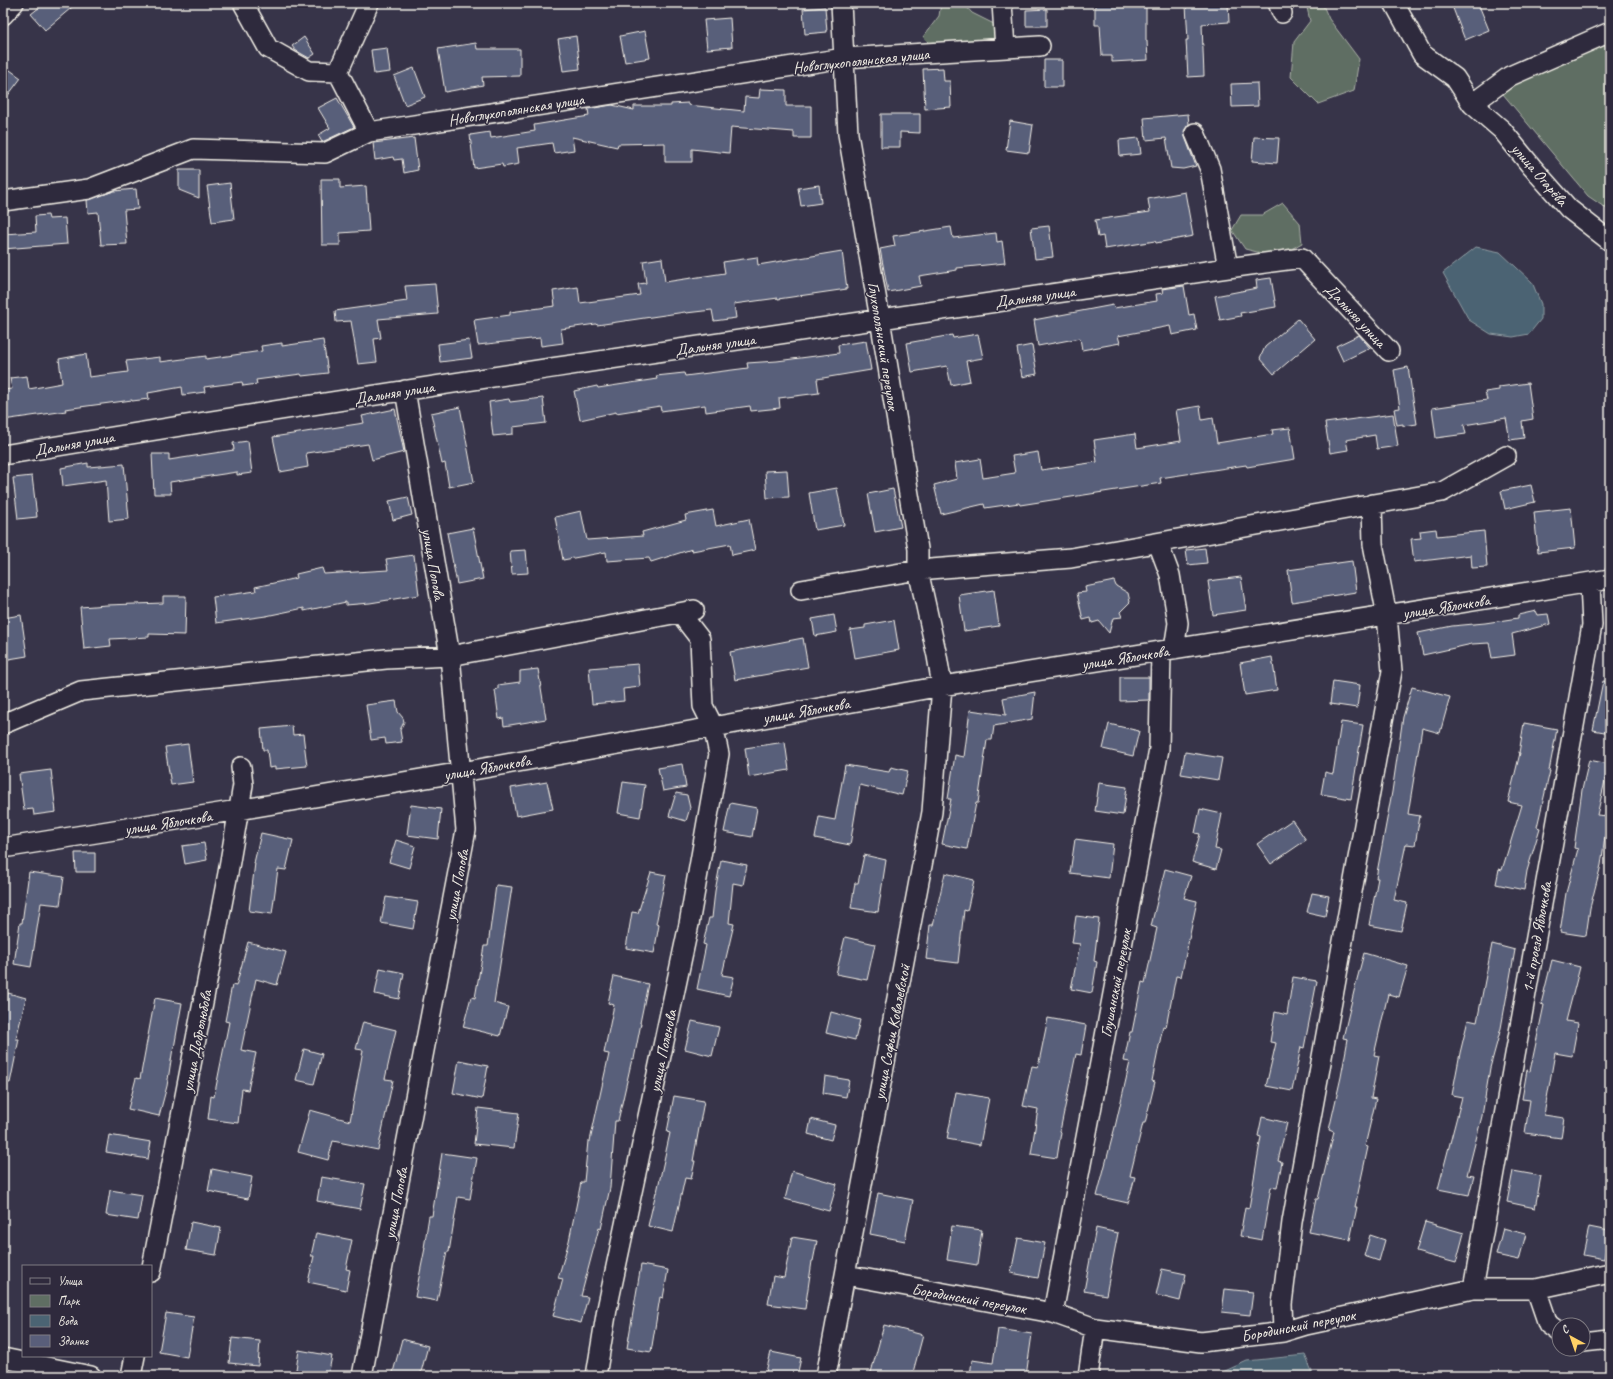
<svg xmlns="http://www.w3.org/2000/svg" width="1613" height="1379" font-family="Caveat,sans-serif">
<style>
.green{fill:#5f6e63;stroke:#aab0a6}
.water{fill:#4b6473;stroke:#8f9ca2}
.building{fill:#595e7a;stroke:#f4f1e8}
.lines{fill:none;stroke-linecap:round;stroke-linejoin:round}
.minor-casing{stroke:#f4f1e8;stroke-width:22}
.minor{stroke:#2f2a3d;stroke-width:19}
.labels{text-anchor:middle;stroke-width:3;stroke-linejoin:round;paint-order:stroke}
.street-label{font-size:16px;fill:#f4f1e8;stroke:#2f2a3d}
</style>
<rect width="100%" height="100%" fill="#373449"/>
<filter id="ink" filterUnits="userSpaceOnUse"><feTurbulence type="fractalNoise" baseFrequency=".025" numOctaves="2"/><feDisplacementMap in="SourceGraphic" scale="8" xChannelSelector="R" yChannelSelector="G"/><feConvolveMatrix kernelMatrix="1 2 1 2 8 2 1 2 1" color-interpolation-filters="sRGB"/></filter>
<g filter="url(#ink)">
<path class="green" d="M941,3H963L972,13L1002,28L993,44L934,48L923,37L939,16Z
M1306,3H1322L1329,19L1359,59L1354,91L1318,104L1291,77L1294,42L1310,21Z
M1610,42V211L1588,196L1498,88Z
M1283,203L1300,223L1302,243L1277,257L1245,249L1232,230L1241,215H1262Z"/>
<path class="water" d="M1476,247L1500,252L1532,282L1541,304V319L1529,334L1513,337L1491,334L1469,320L1443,273Z
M1305,1355L1314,1376H1214L1247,1361Z"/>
<path class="building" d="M45,3H77L45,30L31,14Z
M1095,3H1146V41H1147L1148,60L1112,62V56H1102L1100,25H1095Z
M1193,3H1228L1229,22L1202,24L1204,76L1188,77L1186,40H1188L1186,5L1193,4Z
M1451,3H1478L1489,30L1465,40Z
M825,7L827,32L805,34L803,9Z
M1047,9V26H1026V10Z
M730,18L732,47L707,49L704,20Z
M645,31L650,58L625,62L620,36Z
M576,36L580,69L563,71L558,39Z
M304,37L315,54L309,58L295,50L292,46Z
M476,43L477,49H520V76L482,77L483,85L445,92L438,49Z
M387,48L390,72L374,74L371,50Z
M1044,60H1062V87H1044Z
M3,65L21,78L3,102Z
M414,68L425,97L405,105L394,76Z
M943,68L944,81H950L951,107L925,109L923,69Z
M1257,83L1258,106L1232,107L1231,84Z
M760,89L786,90V106H811V138H794V132L731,127L729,153L692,149V162H665V143L618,144L617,147L572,137L574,150L554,153L552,143L517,148L519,164L503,167L502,164L474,168L470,135L490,132L491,138L535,131L534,125L589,116L588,109L612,105L634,110V106H671V104L688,103V105L744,111L745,97L759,98Z
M337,98L354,127L322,142L318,135L330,128L318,108Z
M881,114H920V133L900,132V147H881Z
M1188,114L1189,124L1184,131L1185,137L1196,166L1183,169L1171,168L1166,138L1146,140L1144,118Z
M1010,121L1033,125L1029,153L1006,150Z
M1254,137L1279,138L1277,163L1252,161Z
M414,138L418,170L404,173L402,159L394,160L393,157L375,160L373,143Z
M1139,138L1141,154L1120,156L1119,140Z
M179,170H199V198L179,190Z
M321,179H340V188L366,186L369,231L340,233V245H322Z
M230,183L234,219L212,222L207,186Z
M819,185L821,203L801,206L798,188Z
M136,189L138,209L124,210L127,244L101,245L98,212L88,213L87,200L114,191Z
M1185,192L1193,236L1156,243L1155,241L1105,249L1103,236L1098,237L1095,220L1150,212L1148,199Z
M48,215L49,219L65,218L67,244L3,249V234L36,232L35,216Z
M1049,226L1053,257L1035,259L1031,228Z
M951,227L953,238L996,233L997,242L1002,241L1005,263L957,268V270L919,276L921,286L888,292L880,249L895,246L893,236Z
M842,251L847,289L778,299V298L734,304L736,318L714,321L712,310L686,313L685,312L597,325L596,324L561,329L563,343L541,346L540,338L478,345L474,320L510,315V312L555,306L553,291L578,287L580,303L640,295L638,284L646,283L643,261L662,258L665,282L725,273L723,262L757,257L758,265Z
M1271,278L1276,307L1240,313L1241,316L1220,320L1215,296L1257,288L1256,280Z
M435,284L438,314L378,319L381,338L374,339L377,362L358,364L351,321L336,322L335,311L407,301L405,286Z
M1184,286L1189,315L1194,314L1197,330L1172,335L1170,326L1118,336L1120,343L1082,350L1080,338L1038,346L1034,320L1113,305L1114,308L1157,301L1156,294L1163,293L1162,289Z
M1298,319L1315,339L1274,374L1260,358L1265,347Z
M978,334L983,358L966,361L970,381L951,385L947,366L912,372L907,343L952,335L953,338Z
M1359,335L1370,348L1343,361L1336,346Z
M323,340L328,373L302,376L301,374L256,380L257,384L243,386L242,382L204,387L205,392L183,395L182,387L148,393L149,399L132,401V400L65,409L66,411L3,420V390L12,389L10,378L27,376L29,389L62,383L59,359L86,354L89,377L128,372L126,361L160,357V362L206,356V359L262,351L261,346L282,343V346Z
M469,340L472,358L440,362L438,344Z
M866,341L871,370L817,379L819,393L779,398L780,408L751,411L750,406L706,412L705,405L661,411L660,406L616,413V412L580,420L574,391L597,386L598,388L657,379L656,376L684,373L685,376L748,368L747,363L777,361L839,353L838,345Z
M1032,345L1037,374L1022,377L1017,348Z
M1408,367L1417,424L1403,426V424L1397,425L1394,409L1400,408L1394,370Z
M1528,383L1533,419L1522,421L1524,438L1510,440L1506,418L1464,425L1466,434L1436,438L1432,408L1487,400L1485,392L1499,390V387Z
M543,398L546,423L513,427V434L493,436L489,402L509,399L510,402Z
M1200,406L1202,420L1213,418L1217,443L1273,434L1272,430L1290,428L1295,459L1247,467L1246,465L1160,478L1161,483L1020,505L1019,503L985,508L984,504L941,514L934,485L957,479L955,463L980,459L983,478L1015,473L1012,456L1038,452L1041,470L1097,462L1094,440L1135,434L1137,448L1181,441L1176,410Z
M460,407L474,482L449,487L445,463L442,464L431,413Z
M395,409L404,452L372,460L368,444L306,453L308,467L280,472L273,437L364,423L362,416Z
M1393,414L1398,446L1377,449L1375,435L1346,440L1348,450L1330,453L1325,423Z
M248,441L252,473L237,475V472L170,482L171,494H154L152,454H169V460L234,450L233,443Z
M88,463V467L124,464L129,519L109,521L106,480L63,486L61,468Z
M787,470L789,497L767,498L765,471Z
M32,476L37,517L18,519L13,478Z
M1531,485L1535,502L1505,509L1501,491Z
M837,488L844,525L815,530L809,493Z
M893,489L901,527L875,532L868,494Z
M408,497L412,515L393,520L389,501Z
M1571,508L1575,548L1538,552L1534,512Z
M713,510L716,526L749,519L755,550L732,555L730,544L692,551V549L651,562L649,558L607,561L606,552L563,560L555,517L581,511L587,540L643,536L642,532L686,520L685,515Z
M473,528L483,579L457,584L447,533Z
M1436,529L1437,536L1484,531L1487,567L1472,568L1471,555L1414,562L1411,539L1421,538L1420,531Z
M1205,548L1207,563L1188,565L1186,550Z
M526,550L528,573L512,574L510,551Z
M414,555L419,595L370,603L346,605V602L304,611V608L266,616L216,623L213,597L256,591L255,587L297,578L296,574L322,568L324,574L388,570L386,559Z
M1352,561L1356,592L1292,602L1288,570Z
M1241,577L1246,610L1213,615L1208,581Z
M1114,581L1116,586L1128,593L1130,602L1120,612L1122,617L1113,618L1109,633L1099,621L1092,623L1091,618L1083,620L1077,593L1086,592L1085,587Z
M994,590L999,626L964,631L959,595Z
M163,596H186L185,635L149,634V637L110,639L111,646L84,649L80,607L107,605L163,603Z
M1536,611L1538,615L1548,614L1550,624L1512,634L1515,655L1492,658L1489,643L1472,644L1423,655L1418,633L1452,626L1485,623L1518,618V615Z
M21,615L27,656L3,660V618Z
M834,615L837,632L815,636L812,619Z
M894,620L899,650L855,658L850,630L865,628V625Z
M803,638L808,667L735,680L730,652Z
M1272,657L1277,690L1245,695L1240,663Z
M638,664L640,687L623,689L624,701L592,704L589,668Z
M538,669L546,719L504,726L503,718L499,719L495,690L498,689V685L520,682V671Z
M1120,677H1149V700L1120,701Z
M1333,681L1360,685L1357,708L1330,704Z
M1603,681L1610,682V733L1593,730Z
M1412,687L1450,697L1440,733L1422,728L1408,814L1420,816L1415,845L1406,844L1394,900L1407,903L1401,931L1369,925L1378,878H1376L1392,792L1403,717Z
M1035,692L1032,719L994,726L992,740H987L978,803H976L967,849L942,844L951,799H948L955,755L964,757L970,710L1006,715L1003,698Z
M396,701L398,712L403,718L404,722L400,730L402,742L386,744L385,738L371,740L366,705Z
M1341,722L1363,725L1351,799L1321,794L1325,772L1333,774Z
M1524,723L1557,729L1549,771H1550L1537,827L1540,828L1527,871L1524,890L1496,884L1499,869L1502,870L1522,805L1508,802L1520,753H1519Z
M1109,724L1139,731L1133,756L1103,749Z
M292,726L293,735L303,734L307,766L275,769V767L269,768L267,750H263L261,729Z
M785,742L789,770L749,777L745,748Z
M188,744L193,782L171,785L165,747Z
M1185,752L1222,758L1218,780L1181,774Z
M1589,760L1609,764L1597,815L1608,816L1601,865L1590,908L1586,936L1560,932L1566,893L1578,849L1574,848L1582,790Z
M682,764L686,787L663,791L658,768Z
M845,765L889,772L891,767L908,771L902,795L860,785L850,845L815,838L819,817L835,820Z
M51,770L56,812L34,815L33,809L24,810L19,774Z
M547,782L553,809L516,816L511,788Z
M623,782L645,785L640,817L618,813Z
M1099,783L1127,787L1123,815L1095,811Z
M676,793L687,795L690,808L686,821L669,816Z
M730,803L757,808L752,837L724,832Z
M411,805L441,809L438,839L407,835Z
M1200,809L1222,814L1215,849L1221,850L1216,869L1192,862L1200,834L1195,833Z
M1292,820L1306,840L1271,864L1257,844Z
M261,833L293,840L286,870L278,869L272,914L249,911L255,863H254Z
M1075,839L1113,844L1109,878L1070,873Z
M396,840L415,846L409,868L389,862Z
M204,843L207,860L185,864L182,846Z
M75,853H95V872H76Z
M864,855L886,860L878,912L851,908L855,883H858Z
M721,860L747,865L743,885L733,883L729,923L734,924L722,975L734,977L729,996L697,989L706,945L703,944L709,918H712L715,891Z
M1165,869L1191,876L1184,898L1197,901L1181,977L1176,976L1166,1027L1163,1026L1152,1081L1155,1082L1145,1123H1143L1130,1176L1135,1177L1128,1203L1097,1196L1115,1127L1130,1062L1124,1061L1130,1032H1132L1142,982L1145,983L1157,928L1151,926Z
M29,872L64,877L60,905L41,903L31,967L14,964L20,923H22Z
M651,872L666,875L656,924L659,925L654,953L626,948L632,912L638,913Z
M945,873L974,880L967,911L964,910L958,963L926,959L930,925H933Z
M496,885L512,887L494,1003L508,1007L500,1036L463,1027L471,997L475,998L484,946H488Z
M1312,893L1329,896L1325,916L1307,912Z
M386,897L418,902L413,929L381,923Z
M1076,916L1099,919L1094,961L1097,962L1092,993L1071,989L1080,944L1072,943Z
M845,937L875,944L867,980L836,974Z
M248,942L286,952L277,985L256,979L241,1050L256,1053L248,1090L242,1089L238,1123L208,1119L211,1096L214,1097L229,1022L225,1021L232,985L236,986Z
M1492,944L1515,950L1501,1028L1490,1068L1482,1116L1467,1175L1474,1176L1469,1195L1438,1189L1462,1097L1452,1095L1460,1053L1468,1020L1477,1022Z
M1364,953L1408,966L1399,997L1388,994L1374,1055L1379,1056L1371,1098L1376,1099L1365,1146L1368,1147L1355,1207H1357L1350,1240L1309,1232L1316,1199H1318L1334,1132L1329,1130L1341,1077L1348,1039L1343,1038L1355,987Z
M1552,960L1580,967L1566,1021L1578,1023L1572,1056L1555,1053L1544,1115L1564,1118L1561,1138L1525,1133L1530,1100L1522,1099L1527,1070L1530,1071L1544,1005L1541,1004Z
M380,968L404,973L399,999L375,994Z
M614,976L648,984L640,1023H641L634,1059H632L618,1121H615L610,1188L601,1229L599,1228L581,1296L588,1297L581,1323L553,1316L563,1279L558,1278L569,1241L581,1182H584L588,1141H590L609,1054L604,1053L614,1005L608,1003Z
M1293,977L1317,981L1304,1048L1301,1047L1292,1091L1266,1086L1276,1043L1270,1042L1275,1012L1287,1015Z
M8,993L26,998L16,1039H19L10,1083L3,1082V1013Z
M155,998L182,1003L174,1048H173L167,1086L159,1116L128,1109L136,1078L140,1079Z
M831,1012L860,1020L855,1040L826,1033Z
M1048,1018L1086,1025L1081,1055L1076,1054L1060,1131L1061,1132L1057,1158L1031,1154L1038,1109L1023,1106L1032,1066L1038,1067Z
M692,1021L719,1027L712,1056L685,1049Z
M363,1022L396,1030L385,1079L393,1080L378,1150L333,1141L328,1160L298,1152L310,1110L350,1121L363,1050L356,1049Z
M304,1049L322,1054L314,1084L296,1080Z
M459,1060L488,1066L482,1099L453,1093Z
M825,1076L849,1080L846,1097L823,1093Z
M956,1092L989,1098L980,1145L947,1139Z
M674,1096L704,1101L693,1161H695L691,1179L685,1178L673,1232L648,1226L656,1192H657L670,1133L667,1132Z
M478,1108L519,1113L514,1148L474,1144Z
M1262,1117L1287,1123L1278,1161L1282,1162L1277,1188L1271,1187L1262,1240L1240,1236L1245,1207L1249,1208L1261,1137L1258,1136Z
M811,1119L835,1125L831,1140L808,1134Z
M109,1135L151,1142L148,1159L106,1152Z
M442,1153L477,1158L470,1199L458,1197L449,1252H447L437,1301L415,1297L425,1248H424L429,1216H432Z
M212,1169L252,1177L248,1199L208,1191Z
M792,1171L837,1184L829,1211L785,1199Z
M1513,1171L1541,1176L1535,1208L1507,1202Z
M321,1177L365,1184L360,1209L317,1201Z
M110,1190L142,1195L138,1220L106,1215Z
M878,1193L913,1200L905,1241L870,1234Z
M191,1222L221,1228L216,1255L186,1250Z
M1425,1222L1464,1233L1456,1263L1416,1252Z
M952,1226L982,1230L977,1265L947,1260Z
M1589,1227L1609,1231L1604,1259L1583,1255Z
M1096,1228L1118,1233L1106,1295L1084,1291Z
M1503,1228L1526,1234L1519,1260L1496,1255Z
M316,1233L352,1240L346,1269L350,1270L346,1290L308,1282L314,1256H311Z
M1370,1235L1385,1240L1379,1261L1364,1256Z
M792,1237L817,1241L813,1261H812L805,1309L768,1304L773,1276L784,1278Z
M1018,1238L1045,1243L1038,1278L1011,1273Z
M641,1265L668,1270L663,1298L660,1297L651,1352L627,1348Z
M1162,1269L1186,1274L1180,1301L1156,1295Z
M1225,1289L1253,1292L1250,1315L1222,1312Z
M166,1313L194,1317L187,1357L159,1352Z
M884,1325L923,1335L912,1376H870Z
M998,1329L1032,1334L1026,1376H970L972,1360L993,1363Z
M232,1338L260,1341L258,1366L229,1363Z
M402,1339L428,1346L420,1376H392Z
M299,1350L332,1356L328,1376H295Z
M771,1352L801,1358L797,1376H765Z"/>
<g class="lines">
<defs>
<path id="minor" d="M243,3L268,48L309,71L338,72
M1002,3L1005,48
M1278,3L1282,13
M1394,3L1422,54L1455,78L1472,104L1510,76L1610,32
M3,15L14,3
M1472,104L1502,130L1532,167L1569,209L1610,241
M369,132L338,72L369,3
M1195,133L1210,169L1228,268
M3,201L89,189L193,149L325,153L369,132L844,58L1040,46
M3,455C410,387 819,328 1228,268L1302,258L1389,351
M1158,543L1170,575L1178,623L1174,649
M801,590L918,570L1071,558L1442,492L1506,456
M3,724L81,691L386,659L450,656L694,610
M3,848L238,810L462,772L942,686L1610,579
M151,1272L228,873L243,785L241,767
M846,1275L1053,1313L1095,1328L1201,1342L1283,1332L1306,1325L1473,1289H1536L1610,1273
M1473,1289L1592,625L1590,583
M1536,1289L1548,1324L1559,1332
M1053,1313L1159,749L1161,652
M1283,1332L1282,1304L1292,1222L1392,671L1387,616L1373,544L1372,504
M1583,1342L1610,1339
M3,1358L91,1376
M131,1376L135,1356
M362,1376L466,830L450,656L405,390
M596,1376L607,1309L689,924L719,754L713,726L703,706L700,639L680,613
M826,1376L932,812L942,686L937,656L918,570V549L880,319L848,134L841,3
M1088,1376L1095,1328"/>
</defs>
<use href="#minor" class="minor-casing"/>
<use href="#minor" class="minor"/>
</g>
</g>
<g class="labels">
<g class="street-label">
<text transform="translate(861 60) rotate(-6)" y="6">Новоглухополянская улица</text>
<text transform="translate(516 109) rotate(-9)" y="6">Новоглухополянская улица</text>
<text transform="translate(1540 174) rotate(49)" y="6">улица Огарёва</text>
<text transform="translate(1035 296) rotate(-8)" y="6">Дальняя улица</text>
<text transform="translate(1356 315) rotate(47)" y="6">Дальняя улица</text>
<text transform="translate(715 344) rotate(-8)" y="6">Дальняя улица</text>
<text transform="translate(884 346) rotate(81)" y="6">Глухополянский переулок</text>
<text transform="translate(394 392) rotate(-9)" y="6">Дальняя улица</text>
<text transform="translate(74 443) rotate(-10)" y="6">Дальняя улица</text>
<text transform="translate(434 564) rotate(80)" y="6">улица Попова</text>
<text transform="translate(1446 606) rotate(-9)" y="6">улица Яблочкова</text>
<text transform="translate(1125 657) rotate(-9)" y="6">улица Яблочкова</text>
<text transform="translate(806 710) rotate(-10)" y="6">улица Яблочкова</text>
<text transform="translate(487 767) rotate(-10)" y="6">улица Яблочкова</text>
<text transform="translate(168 822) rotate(-9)" y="6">улица Яблочкова</text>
<text transform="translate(456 885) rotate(-79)" y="6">улица Попова</text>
<text transform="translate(1536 937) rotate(-80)" y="6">1-й проезд Яблочкова</text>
<text transform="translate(1115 983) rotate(-79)" y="6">Глушанский переулок</text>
<text transform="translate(891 1032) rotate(-79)" y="6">улица Софьи Ковалевской</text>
<text transform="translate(196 1041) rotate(-79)" y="6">улица Добролюбова</text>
<text transform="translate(662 1051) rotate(-78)" y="6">улица Поленова</text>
<text transform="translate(395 1203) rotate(-79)" y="6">улица Попова</text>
<text transform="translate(969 1298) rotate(10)" y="6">Бородинский переулок</text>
<text transform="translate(1298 1325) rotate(-11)" y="6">Бородинский переулок</text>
</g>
</g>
<rect width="1613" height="1379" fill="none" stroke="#2f2a3d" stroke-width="16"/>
<rect x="8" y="8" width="1597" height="1363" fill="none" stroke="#f4f1e8" stroke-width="1.5" filter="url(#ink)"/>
<rect x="22" y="1265" width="130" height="92" fill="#2f2a3d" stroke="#7e7a81"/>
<rect x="30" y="1278" width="20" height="6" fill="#2f2a3d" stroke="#7e7a81"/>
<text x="58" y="1285" font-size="12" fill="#f4f1e8">Улица</text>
<rect x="30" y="1295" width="20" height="12" fill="#5f6e63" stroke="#7e7a81"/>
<text x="58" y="1305" font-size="12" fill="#f4f1e8">Парк</text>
<rect x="30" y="1315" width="20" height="12" fill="#4b6473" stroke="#7e7a81"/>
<text x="58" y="1325" font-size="12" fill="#f4f1e8">Вода</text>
<rect x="30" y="1335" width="20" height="12" fill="#595e7a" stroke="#7e7a81"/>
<text x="58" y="1345" font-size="12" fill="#f4f1e8">Здание</text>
<g transform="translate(1571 1337) rotate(320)"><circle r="19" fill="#2f2a3d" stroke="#7e7a81"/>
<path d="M0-3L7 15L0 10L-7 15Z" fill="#ffd166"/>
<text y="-6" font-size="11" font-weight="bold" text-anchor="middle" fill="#f4f1e8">С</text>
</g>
</svg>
